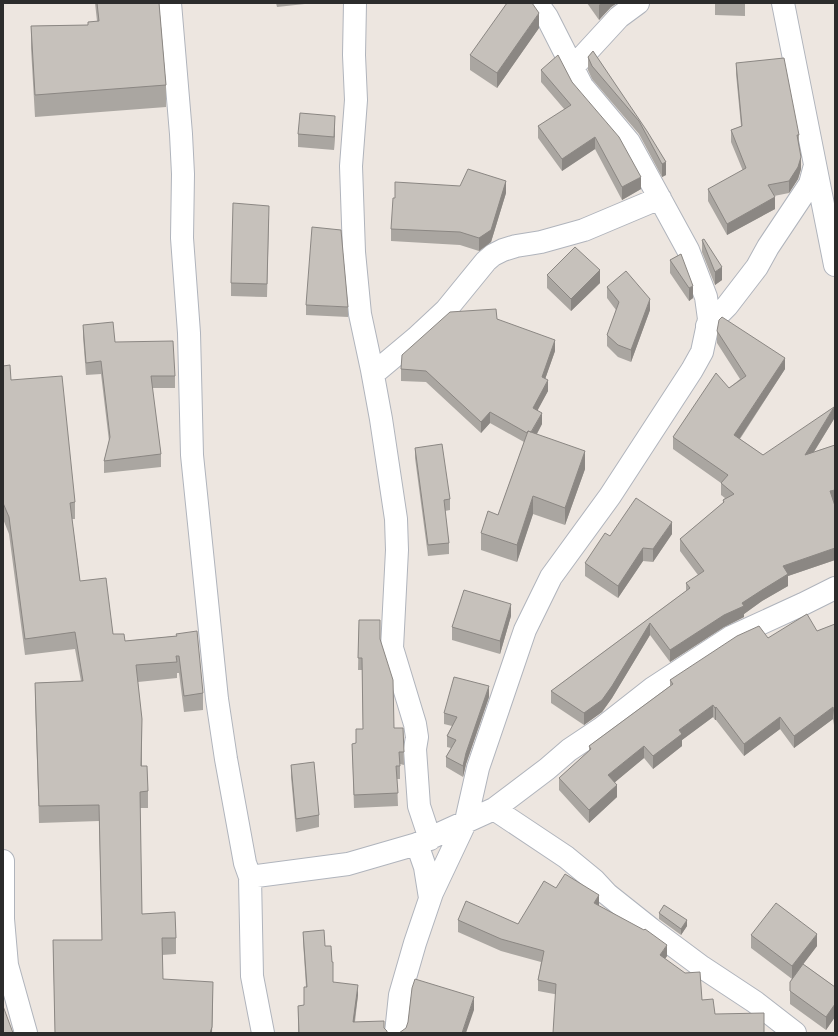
<svg xmlns="http://www.w3.org/2000/svg" width="838" height="1036" font-family="Mulish,sans-serif">
<style>
.lines{fill:none;stroke-linecap:round;stroke-linejoin:round}
.minor-casing{stroke:#b0b4bc;stroke-width:24}
.minor{stroke:#fff;stroke-width:22}
.wall{fill:#aaa6a1}
.shaded-wall{fill:#8b8783}
.building{fill:#c6c1bb;stroke:#8b8783}
</style>
<rect width="100%" height="100%" fill="#ede6e0"/>
<g class="lines">
<defs>
<path id="minor" d="M170,3L181,134L183,174L182,238L189,333L192,455L217,699L226,759L245,863L250,877L252,976L263,1033
M355,3L354,55L356,100L351,166L354,252L360,314L372,370L381,419L396,519L397,550L392,648L415,724L417,737L415,749L419,806L430,839
M783,3L835,265
M573,67L619,17L638,3
M707,326L727,306L757,267L768,247L810,184L815,165
M373,374L416,338L446,310L486,261L493,255L503,250L516,246L541,242L584,230L660,198
M494,809L566,857L594,880L607,894L651,929L702,967L755,1002L795,1033
M417,844L425,867L430,898
M3,861V919L7,965L26,1033
M250,877L348,864L417,844L494,809L547,769L569,750L602,728L653,688L731,637L803,604L835,588
M396,1033L400,995L415,943L432,893L466,821L478,768L525,630L551,577L610,496L692,370L702,352L709,319L706,297L688,250L629,142L582,86L547,17L537,3"/>
</defs>
<use href="#minor" class="minor-casing"/>
<use href="#minor" class="minor"/>
</g>
<path class="wall" d="M95,3H159L166,85V107L35,117L31,48V26L88,25L97,21Z
M276,3H314L277,7Z
M587,3H617L611,7L599,20Z
M715,3H745V16L715,15Z
M539,28L497,88L470,70V55Z
M593,51L666,162V175L662,177L639,134L592,79L588,70V57Z
M736,63L799,135V144L801,169L798,179L789,193L774,196L775,209L727,235L708,201V189L743,171L731,142V130L741,126L736,74Z
M541,70L572,82L641,189L622,200L595,149L562,171L538,138V126L565,110L541,82Z
M335,128L334,150L298,147V134Z
M506,193L491,242L479,251L460,245L391,241V229Z
M269,218L267,297L231,296V283Z
M702,240L722,280L715,285L702,252Z
M681,254L693,298L689,301L670,273V260Z
M547,275L600,283L571,311L547,288Z
M607,287L650,310L631,362L618,357L607,346V335L616,310L607,298Z
M306,305L348,307V317L306,315Z
M497,319L555,351L545,379L548,391L537,410L542,424L537,434L585,469L565,525L533,514L517,562L481,550V533L498,515L524,442L490,423L481,433L426,382L401,381V369Z
M83,325L115,342L175,376V388H152L161,454V467L104,473V461L109,441L101,374L86,375L83,337Z
M717,331L785,369L740,439L763,455L834,419L814,452L835,445V501L834,502L835,506V560L788,576V586L762,601L744,614V617L724,627L670,662L650,635L612,698L602,712L584,725L551,703V691L686,591V583L698,575L680,551V539L723,503V500L725,498L721,495V483L673,449V437L729,388L740,379L717,343Z
M3,366L11,380L75,502V519H72L80,581L113,634L125,641L176,636L203,693V710L184,712L179,673H177V678L138,682L142,736V766L148,791V808H140L142,914L176,938V954L162,955L163,979L213,999L212,1033H55L53,940H102L99,821L39,823L35,699V683L81,681L75,649L25,655L9,534L3,519Z
M415,448L450,499V510L445,511L449,543V554L428,556L415,458Z
M672,534L653,562L643,561L618,598L585,576V563L610,536Z
M511,616L500,654L452,640V627Z
M359,620L380,639L394,728H403L404,765L400,764V779H397L398,806L354,808L352,744L356,743V729H363L362,670H358Z
M835,624V731L833,719L794,748L780,729L744,756L716,720H715L713,717L682,740V746L653,769L644,758L615,782L617,797L589,823L559,790V778L589,751V746L670,686V680L768,638L817,631Z
M489,697L466,764L463,777L446,767V757L451,748L447,747V736L452,726L444,724V713Z
M291,765L319,815V827L296,832L291,777Z
M556,888L599,906L667,956L665,959L715,1014L764,1033L538,991V980L541,962L501,951L458,932V920L518,924Z
M659,913L687,926L681,935L659,919Z
M303,932L325,946L333,982L358,995L355,1022L384,1028L387,1033H298V1006L304,1005L306,987L303,941Z
M751,935L817,946L803,964L835,987V1017L826,1030L790,1004V982L792,979L751,948Z"/>
<path class="shaded-wall" d="M601,3H617L611,7L599,20V5Z
M539,13V28L497,88V73Z
M335,116V128L334,150V137Z
M595,137V149L562,171V159Z
M801,157V169L798,179L789,193V181Z
M666,162V175L662,177V164Z
M641,177V189L622,200V187Z
M506,181V193L491,242L479,251V238Z
M775,197V209L727,235V224Z
M722,267V280L715,285V272Z
M600,270V283L571,311V299Z
M693,286V298L689,301V288Z
M650,299V310L631,362V350Z
M555,340V351L542,388V377Z
M785,358V369L734,447V435Z
M548,380V391L533,419V408Z
M834,407V419L805,466V455Z
M490,412V423L481,433V422Z
M542,413V424L530,446V435Z
M585,451V469L565,525V508Z
M835,490V501L830,503V491Z
M533,496V514L517,562V545Z
M672,522V534L653,562V549Z
M643,548V561L618,598V586Z
M835,548V560L788,576V586L762,601L744,614V617L724,627L670,662V650L742,603L783,566Z
M511,604V616L500,654V641Z
M650,623V635L612,698L602,712L584,725V713Z
M489,686V697L466,764L463,777V766L466,753Z
M713,705V717L682,740V746L653,769V756L679,730Z
M716,707V720H715V708Z
M833,707V719L794,748V736Z
M780,717V729L744,756V744Z
M142,719V736L141,782V766Z
M644,746V758L608,788V775Z
M617,785V797L589,823V810Z
M599,895V906L594,903Z
M687,920V926L681,935V929Z
M817,934V946L792,979V966Z
M667,945V956L660,966V955Z
M213,982L212,1033H210Z
M358,985V995L353,1031V1022Z
M474,997V1010L466,1033H462Z
M835,1004V1017L826,1030V1017Z"/>
<path class="building" d="M97,3H159L166,85L35,95L31,26L88,25V22L99,21Z
M507,3H532L539,13L497,73L470,55Z
M593,51L647,131L666,162L662,164L639,121L592,66L588,57Z
M558,55L572,82L619,137L641,177L622,187L595,137L562,159L538,126L571,105L541,70Z
M784,58L799,135H797L801,157L798,167L789,181L768,185L775,197L727,224L708,189L746,168L731,130L742,126L736,63Z
M300,113L335,116L334,137L298,134Z
M468,169L506,181L491,230L479,238L460,232L391,229L393,198H395V182L460,186Z
M233,203L269,206L267,284L231,283Z
M312,227L341,230L348,307L306,305Z
M704,239L722,267L715,272L702,240Z
M575,247L600,270L571,299L547,275Z
M681,254L693,286L689,288L670,260Z
M626,271L650,299L631,350L618,345L607,335L619,302L607,287Z
M496,309L497,319L555,340L542,377L548,380L533,408L542,413L531,432L528,431L527,433L490,412L481,422L426,371L401,369L402,355L450,312Z
M722,317L785,358L734,435L763,455L834,407L805,455L835,445V490L830,491L835,506V548L783,566L788,574L762,590L742,603L744,606L724,615L670,650L650,623L612,686L602,700L584,713L551,691L690,588L686,583L704,571L680,539L724,502L723,500L734,494L721,483L728,475L673,437L716,373L729,388L746,376L717,331L719,320Z
M113,322L115,342L173,341L175,376H151L161,454L104,461L110,437L101,361L86,363L83,325Z
M10,365L11,380L62,376L75,502L70,503L80,581L106,578L113,634H124L125,641L177,636L176,634L197,631L203,693L184,696L179,656H176L177,662L136,665L142,719L141,766H147L148,791L140,792L142,914L175,912L176,938H162L163,979L213,982L212,1027L210,1033H55L53,940H102L99,805L39,806L35,683L83,681L75,632L25,639L9,517L3,503V366Z
M528,431L585,451L565,508L533,496L517,545L481,533L488,511L498,515Z
M442,444L450,499L444,500L449,543L428,545L415,448Z
M636,498L672,522L653,549L643,548L618,586L585,563L605,533L610,536Z
M464,590L511,604L500,641L452,627Z
M807,614L817,631L835,624V719L833,707L794,736L780,717L744,744L716,707L715,708L713,705L679,730L682,734L653,756L644,746L608,775L617,785L589,810L559,778L591,749L589,746L673,684L670,680L737,636L759,626L768,638Z
M359,620H380V639L393,680L394,728H403L404,752H399L400,766H396L398,793L354,795L352,744L356,743V729H363L362,658H358Z
M454,677L489,686L466,753L463,766L446,757L456,740L447,736L457,717L444,713Z
M314,762L319,815L296,819L291,765Z
M565,874L599,895L594,903L644,930L645,929L667,945L660,955L685,973L700,972L702,1000L713,999L715,1014L764,1013V1033H553L556,984L538,980L544,951L501,939L458,920L466,901L518,924L544,881L556,888Z
M776,903L817,934L792,966L751,935Z
M664,905L687,920L681,929L659,913Z
M324,930L325,946H331L332,962H333V982L358,985L353,1022L384,1021V1028L387,1031V1033H299L298,1006L304,1005V987H307L303,932Z
M803,964L835,987V1004L826,1017L790,991V982Z
M415,979L474,997L462,1033H399L406,1028L408,1022L412,988Z
M3,1006L13,1033H3Z"/>
<rect width="838" height="1036" fill="none" stroke="#2c2c2c" stroke-width="8"/>
</svg>
